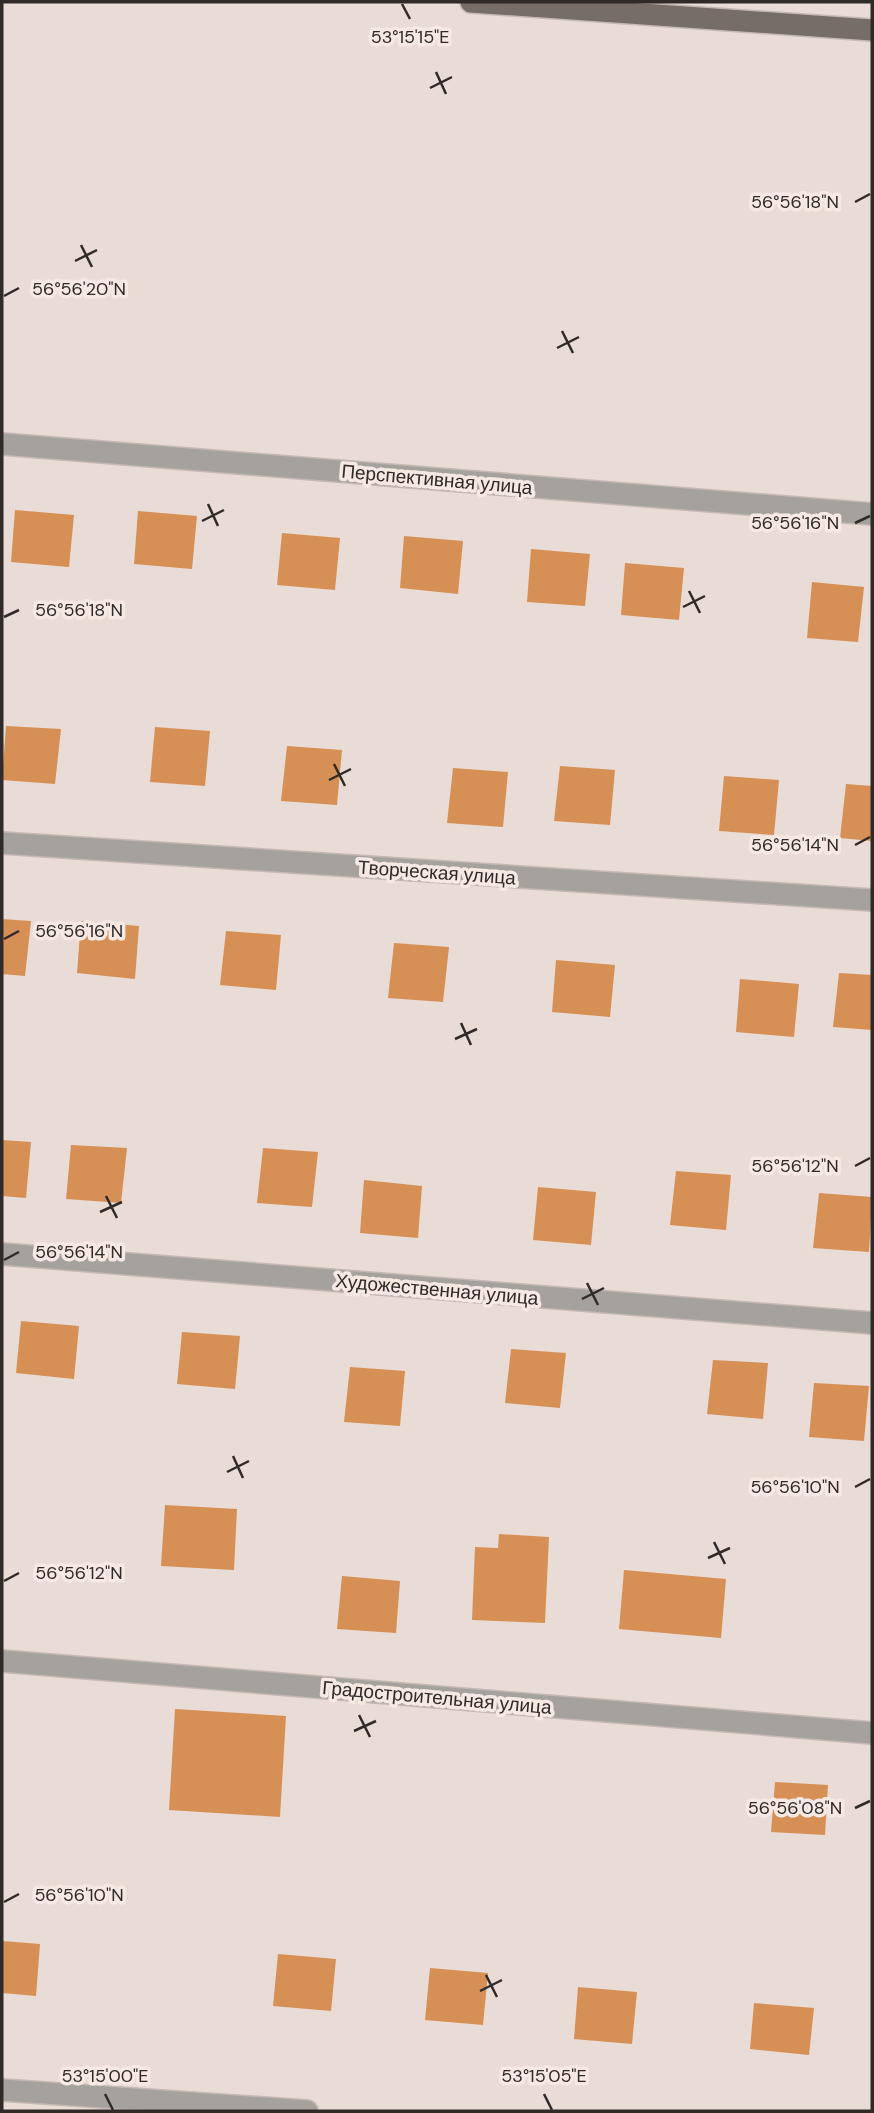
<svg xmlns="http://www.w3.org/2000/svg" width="874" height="2113" font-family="'DM Sans',sans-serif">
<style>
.building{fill:#d69055}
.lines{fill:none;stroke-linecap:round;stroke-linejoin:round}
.minor-casing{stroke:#c4b8b3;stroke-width:24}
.major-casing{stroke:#c4b8b3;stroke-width:24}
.minor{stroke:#a5a19d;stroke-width:21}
.major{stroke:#766d67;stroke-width:21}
.ticks{fill:none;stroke:#302b29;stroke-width:2.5}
.labels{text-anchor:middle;stroke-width:7;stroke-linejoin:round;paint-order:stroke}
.street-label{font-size:19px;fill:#302b29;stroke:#f6e8e2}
.ticks-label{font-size:18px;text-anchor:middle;fill:#302b29;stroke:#f6e8e2;stroke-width:7;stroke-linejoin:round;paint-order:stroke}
</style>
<rect width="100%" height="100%" fill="#e9dbd5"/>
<path class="building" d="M15,510L74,515L69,567L11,562Z
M138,511L197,516L192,569L134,564Z
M282,533L340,538L335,590L277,585Z
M404,536L463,541L458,594L400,588Z
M531,549L590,554L585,606L527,602Z
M625,563L684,568L679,620L621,615Z
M812,582L864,587L858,642L807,638Z
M6,726L61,729L55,784L2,780Z
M155,727L210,731L205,786L150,782Z
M287,746L342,750L337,805L281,801Z
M560,766L615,770L610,825L554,821Z
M453,768L508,772L503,827L447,823Z
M724,776L779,780L774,835L719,831Z
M846,784L872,786V841L840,838Z
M2,919L31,921L25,976L2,974Z
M81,921L139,926L135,979L77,973Z
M226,931L281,935L276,990L220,985Z
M394,943L449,947L443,1002L388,998Z
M556,960L615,965L610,1017L552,1012Z
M839,973L872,975V1030L833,1027Z
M740,979L799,984L794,1037L736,1032Z
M2,1140L31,1142L26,1198L2,1196Z
M71,1145L127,1148L121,1203L66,1199Z
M263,1148L318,1152L312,1207L257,1203Z
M676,1171L731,1175L726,1230L670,1225Z
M364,1180L422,1186L418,1238L360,1233Z
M538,1187L596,1192L591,1245L533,1240Z
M819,1193L872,1197L869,1252L813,1248Z
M21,1321L79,1326L74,1379L16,1373Z
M182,1332L240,1336L235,1389L177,1384Z
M511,1349L566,1353L560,1408L505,1403Z
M713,1360L768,1363L763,1419L707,1414Z
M350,1367L405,1371L400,1426L344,1422Z
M814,1383L869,1386L864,1441L809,1437Z
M165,1505L237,1509L234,1570L161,1566Z
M499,1534L549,1537L545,1623L472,1620L475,1547L498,1548Z
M624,1570L726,1579L721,1638L619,1629Z
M342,1576L400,1581L396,1633L337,1629Z
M175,1709L286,1716L280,1817L169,1810Z
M775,1782L828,1785L825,1835L771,1832Z
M2,1941L40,1944L36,1996L2,1993Z
M278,1954L336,1959L331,2011L273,2006Z
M430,1968L488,1973L483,2025L425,2020Z
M578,1987L637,1992L632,2044L574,2039Z
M754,2003L814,2008L809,2055L750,2049Z"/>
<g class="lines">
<defs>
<path id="minor" d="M2,444L872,514
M2,843L872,900
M2,1254L872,1323
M2,1661L872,1733
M2,2090L307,2111"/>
<path id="major" d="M471,2L872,30"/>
</defs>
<use href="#minor" class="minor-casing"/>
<use href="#major" class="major-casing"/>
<use href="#minor" class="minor"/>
<use href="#major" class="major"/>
</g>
<path class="ticks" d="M402,4L410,19M436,72L446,94M430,88L452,77M855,202L870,194M81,245L92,267M75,261L97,250M4,296L19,288M562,331L573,353M557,348L579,337M208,504L218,526M202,521L224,510M855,523L870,516M689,591L700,613M683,607L705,596M4,617L19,610M334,764L345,786M329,780L351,769M855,845L870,837M4,939L19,931M461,1023L471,1045M455,1039L477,1029M855,1166L870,1158M106,1196L117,1218M100,1212L122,1202M4,1260L19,1252M587,1283L598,1305M582,1299L604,1288M233,1456L243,1478M227,1472L249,1461M855,1487L870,1479M714,1542L725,1564M708,1558L730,1548M4,1581L19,1573M359,1715L370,1737M354,1731L376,1721M855,1808L870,1801M4,1902L19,1894M486,1975L497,1997M480,1991L502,1980M105,2094L113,2110M544,2094L552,2110"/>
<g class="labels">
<g class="street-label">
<text transform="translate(437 479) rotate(5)" y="7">Перспективная улица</text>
<text transform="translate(437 872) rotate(4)" y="7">Творческая улица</text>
<text transform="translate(437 1289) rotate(5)" y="7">Художественная улица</text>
<text transform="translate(437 1697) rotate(5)" y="7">Градостроительная улица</text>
</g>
</g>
<g class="ticks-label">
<text x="410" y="43">53°15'15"E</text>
<text x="795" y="208">56°56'18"N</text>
<text x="79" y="295">56°56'20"N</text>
<text x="795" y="529">56°56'16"N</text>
<text x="79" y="616">56°56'18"N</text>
<text x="795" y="851">56°56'14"N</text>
<text x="79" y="937">56°56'16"N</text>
<text x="795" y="1172">56°56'12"N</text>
<text x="79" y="1258">56°56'14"N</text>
<text x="795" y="1493">56°56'10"N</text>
<text x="79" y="1579">56°56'12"N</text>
<text x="795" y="1814">56°56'08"N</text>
<text x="79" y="1901">56°56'10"N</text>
<text x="105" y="2082">53°15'00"E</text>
<text x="544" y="2082">53°15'05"E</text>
</g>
<rect width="874" height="2113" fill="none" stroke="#302b29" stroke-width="7"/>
</svg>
